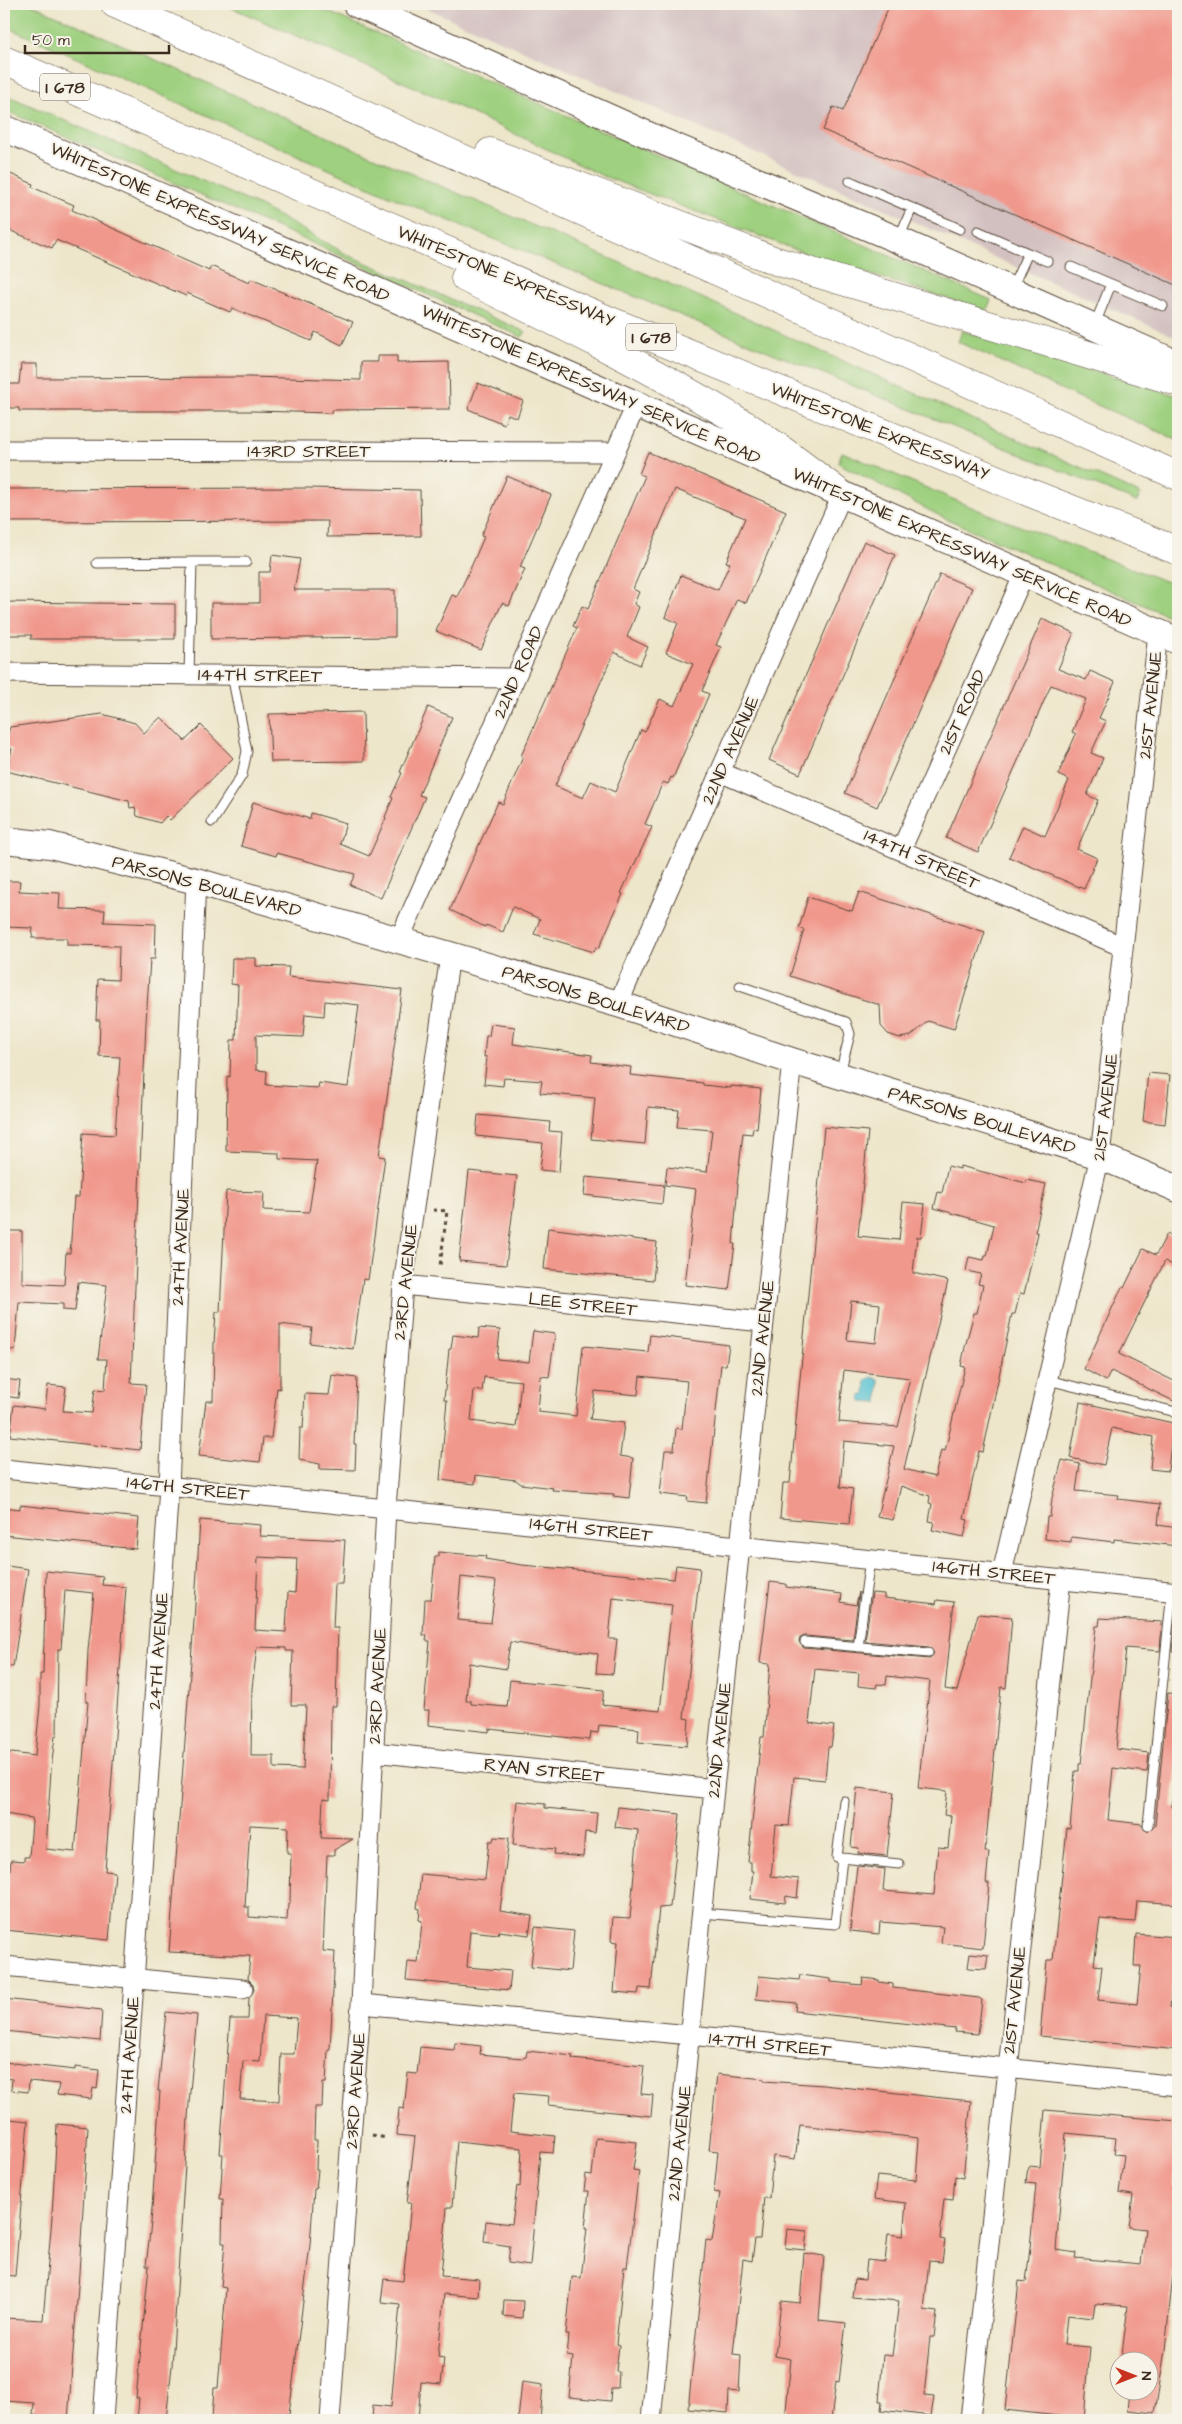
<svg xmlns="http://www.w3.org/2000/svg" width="1182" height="2424" font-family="'Architects Daughter',sans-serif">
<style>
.industrial{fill:#d2bfbf}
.green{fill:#9ed07f;stroke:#6c7d4e}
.water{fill:#58c3d3;stroke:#4a7678}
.building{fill:#f1988c;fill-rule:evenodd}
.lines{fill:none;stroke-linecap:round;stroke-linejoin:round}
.lane-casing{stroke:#564638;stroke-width:11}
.street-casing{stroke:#564638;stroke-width:21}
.secondary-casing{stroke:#564638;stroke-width:28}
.highway-casing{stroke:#564638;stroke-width:29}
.path{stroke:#564638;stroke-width:3;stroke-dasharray:4 4;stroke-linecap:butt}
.lane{stroke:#fff;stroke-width:9}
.street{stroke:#fff;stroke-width:19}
.secondary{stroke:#fff;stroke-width:26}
.highway{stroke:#fff;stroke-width:28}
.labels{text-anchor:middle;stroke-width:4;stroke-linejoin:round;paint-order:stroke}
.shield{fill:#f7f3e8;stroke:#73665b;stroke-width:1}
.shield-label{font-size:16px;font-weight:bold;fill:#3b2a1e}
.street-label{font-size:18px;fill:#3b2a1e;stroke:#f7f3e8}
</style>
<rect width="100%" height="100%" fill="#f7f3e8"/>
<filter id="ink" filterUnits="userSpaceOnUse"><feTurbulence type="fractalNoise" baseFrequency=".02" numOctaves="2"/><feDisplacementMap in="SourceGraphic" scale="10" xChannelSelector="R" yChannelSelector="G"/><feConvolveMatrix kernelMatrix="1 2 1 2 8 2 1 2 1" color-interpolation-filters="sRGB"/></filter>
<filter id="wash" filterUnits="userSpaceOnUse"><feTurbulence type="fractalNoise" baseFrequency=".0096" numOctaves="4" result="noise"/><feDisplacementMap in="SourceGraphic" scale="20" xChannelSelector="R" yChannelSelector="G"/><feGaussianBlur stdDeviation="1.12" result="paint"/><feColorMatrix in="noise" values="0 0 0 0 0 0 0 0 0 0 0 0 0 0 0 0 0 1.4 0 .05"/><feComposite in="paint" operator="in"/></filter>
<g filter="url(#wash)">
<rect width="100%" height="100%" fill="#ede6ca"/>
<path class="industrial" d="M417,4H1178V338Z"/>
<path class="green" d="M4,4H31L364,153L693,294L1140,494L1137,502L401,201L4,26Z
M223,4H310L991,300L987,311L812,256L603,176L444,100Z
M4,94L262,207L348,255L526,332L522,337L292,234L4,110Z
M962,331L1178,396V440L1076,396L958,342Z
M842,452L988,514L1178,586V620L940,516L838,463Z"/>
<path class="water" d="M873,1377L879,1381L878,1403L861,1402V1395H865L866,1380Z"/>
<g id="blocks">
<path class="building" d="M890,4H1178V286L823,130L833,107L843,111Z
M4,171L33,184L32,187L74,205L72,210L209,271L211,266L249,283L251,279L353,322L342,345L315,332L311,341L232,308L230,312L187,293L186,296L56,240L52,248L4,228Z
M378,356H397V363L449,362L450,409L332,410V413L253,411H19V408H4V384H19L21,364H37V378L248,377L361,380V362H378Z
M478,383L523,401L517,418L508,414L504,424L468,409Z
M648,452L786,511L746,603L737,599L716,645L721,647L702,691L709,694L673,778L671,777L668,784L663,782L645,824L652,827L621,893L623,894L599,948L596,947L594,952L534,934L540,919L513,907L503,932L486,925L485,927L450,910L498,802L503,804L523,757L521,756L577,628L573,626L582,606L588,609L645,476L639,474ZM675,489L745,518L726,562L730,563L718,590L681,575L665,617L678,623L666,653L693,664L674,706L660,699L645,732L641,730L615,792L591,781L583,798L555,786L614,652L640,665L648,647L627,637L639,607L634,604L639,592L633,589Z
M507,476L551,495L520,567L525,569L509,606L502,603L481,650L436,631L452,595L457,597L471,567L484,537L481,536Z
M306,488L420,490L421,536L327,537L328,521L4,522V489Z
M864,541L895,555L800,774L769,760Z
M272,555L300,559L294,590H395V637L211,639V603H259V572H270Z
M940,574L972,588L877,807L845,793Z
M4,602L175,604V639H30L32,635H4Z
M1042,619L1074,633L1058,669L1086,680L1090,671L1115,682L1099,718L1106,721L1091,753L1103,758L1087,795L1098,800L1077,849L1097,858L1084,889L1009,857L1023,826L1045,836L1069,780L1058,775L1076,734L1072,732L1086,699L1051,685L978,852L946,838Z
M428,707L452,717L419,795L425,797L381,898L350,885L355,874L277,853L276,856L241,846L253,802L310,819L311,813L346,823L340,844L369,856L386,818L385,817L393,798L391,797L402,773L400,772Z
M363,712L364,761L271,762L269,714Z
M102,714L135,723L144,733L161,717L185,741L201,725L233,758L170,820L166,816L160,823L137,816L135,807L130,808L129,801L6,771L12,749L4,747L10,727Z
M4,881H20L19,891L60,893L59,909L105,910L104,922L156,924L155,959H150L146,1022L131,1383L146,1384L140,1450L10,1436L14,1405L45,1409L48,1385L66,1387L63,1411L92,1413L95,1389L105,1390L107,1359H98L107,1285L78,1282L75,1311L63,1310V1304L19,1302L15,1350L4,1349V1231H22V1283L64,1285L66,1253H70L74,1197H79L83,1133L115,1135L120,1057L99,1056L100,1020H96L98,979L118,980L119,946L67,945V938H32L33,928L4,927Z
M859,892L985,932L954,1029L928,1021L911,1036L900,1038L888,1034L881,1026L880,1005L790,976L804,930L799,928L808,897L852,911Z
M232,958H256V966L289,967L288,977L402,990L379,1156L385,1157L368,1280L363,1279L353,1349L310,1343L312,1328L280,1324V1389L277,1388L271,1438H263L260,1462L199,1456L206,1401H213L214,1343L216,1312H220L226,1191L264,1192L263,1210L309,1212L317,1161L279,1159V1153L226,1151L227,1076L230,1077L231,1040H236L238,985L231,984ZM325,1001L359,1005L348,1087L319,1083L318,1088L266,1085L267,1071L256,1070V1035L303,1037L305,1014L324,1016Z
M491,1024L515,1027L513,1044L592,1055L591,1062L631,1067L630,1075L703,1083V1085L731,1088V1086L761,1089L757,1129L753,1128L752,1134L743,1133L737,1184H738L733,1244H735L729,1290L685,1285L696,1189L665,1185L667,1167L707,1172L712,1130L677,1127L679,1110L648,1107L645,1144L591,1139L595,1098L540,1093L542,1081L504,1078L503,1086L484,1084L487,1057H484L486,1036H489Z
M1148,1073L1170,1075L1165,1124L1143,1121Z
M478,1115L550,1122L549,1131L562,1132L559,1172L540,1170L543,1143L476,1136Z
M824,1127L868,1131L858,1236L899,1240L903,1202L925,1204L921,1237H917L913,1273L948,1281L904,1469L935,1477L941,1450L945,1451L965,1367L961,1366L965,1347L974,1313H977L983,1285L978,1284L981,1274L966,1271L969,1257L984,1260L985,1256H987L994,1225L934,1208L938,1192L942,1193L948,1166L960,1169V1166L1026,1183L1027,1180L1046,1184L1035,1232L1038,1233L1024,1294L1020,1293L1015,1314H1012L983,1452L979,1451L964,1519L968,1520L964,1537L932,1530L934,1522L929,1521L932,1504L929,1503L930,1496L901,1486L893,1520L877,1517L894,1446L844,1441L840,1487L853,1489L849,1524L780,1518L783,1483H790ZM851,1301L880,1304L876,1343L847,1340ZM844,1370L910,1378L898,1427L839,1422Z
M469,1171L517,1176L506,1265L459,1261Z
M586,1177L664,1185L662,1204L584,1195Z
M548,1228L657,1242L653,1280L544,1269Z
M1167,1234L1178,1239V1268L1165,1261L1119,1354L1178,1383V1403L1111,1371L1106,1381L1084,1369L1122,1287L1124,1288L1143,1249L1156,1255Z
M479,1328L500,1330L497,1359L529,1362L533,1331L555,1334L549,1377L541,1376L538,1412L576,1416L583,1346L648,1352L650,1335L729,1345L726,1365H721L706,1503L687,1501L688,1497L660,1494L665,1450H674L676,1428L682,1429L687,1381L640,1376L638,1395L595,1391L590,1419L624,1423L620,1456L633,1458L629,1498L613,1496L614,1494L552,1490L553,1488L521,1484L516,1480L476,1475L475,1484L440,1480L447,1400H444L449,1349H451L453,1335L478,1338ZM484,1377L521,1381L516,1427L471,1421L474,1390L482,1391Z
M332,1375L357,1378L354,1444H356L355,1470L320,1469V1464L299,1460L300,1428H303L305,1394L329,1395Z
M4,1379L20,1381L18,1398L4,1396Z
M1080,1402L1173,1423L1168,1471L1150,1469L1153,1437L1112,1428L1104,1465L1070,1458Z
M1062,1460L1080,1464L1076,1491L1119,1495L1118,1499L1160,1504L1158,1525L1178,1528V1546L1114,1539V1542L1071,1537V1542L1045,1539L1047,1517H1050L1052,1498Z
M20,1505L139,1518L136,1549L4,1535V1507L20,1509Z
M200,1520L261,1525L260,1536L345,1540L342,1584H335L333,1628H338L336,1706H331L330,1800L323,1799L321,1838L353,1839L334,1850V1855H327L323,1951L335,1952L330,2049H328L326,2083H323L322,2107H315L314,2140H317L316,2170H318L316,2189H314L310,2245L289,2414H285V2420L229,2416L228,2420L212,2419L214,2388H218L226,2288L221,2287L225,2243H222L223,2199H220L223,2154H220L230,2019H248L249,1998L254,1990L253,1984L248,1979L250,1956L169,1952L194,1621ZM258,1557L297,1559L295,1593L288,1592L286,1632L255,1630ZM257,1647L286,1648V1651H293L291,1705H306L303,1769L274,1768V1756H251L252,1688ZM250,1825L288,1827L287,1853H291L290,1904H288L287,1920L249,1917V1907H245ZM263,2016L297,2018L294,2054H281L279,2101L240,2099L243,2061L260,2062Z
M438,1552L486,1556L485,1559L522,1565L674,1579L676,1565L700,1568L684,1718L689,1719L687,1746L638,1742L639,1729L599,1725L598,1733L591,1732L590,1740L489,1729V1732L428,1725L429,1710H424L430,1641H426L427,1635H423L425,1599H431L435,1557H438ZM461,1577L496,1581L491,1623L457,1620ZM613,1598L672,1605L660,1711L602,1705L604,1690L510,1680L507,1707L471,1704V1701H466L469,1663L506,1669L510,1642L558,1650L591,1652L598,1654L596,1673L613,1674L617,1639H609Z
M7,1566L28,1569L13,1667L4,1666V1601Z
M46,1571L103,1577L102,1585L126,1587L105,1871L115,1872L109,1940L4,1930V1899L7,1900L11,1860L24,1861V1857H29L32,1822L31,1818L4,1814V1752L35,1756L40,1705V1674H43ZM65,1590L94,1593L88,1650L86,1702H88L75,1852L46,1849L51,1770L55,1736H57L58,1649H61Z
M770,1582L786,1584V1587L842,1594L841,1602L856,1605L859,1592L853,1640L805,1636L800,1638L799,1642L804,1648L930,1659L934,1653L929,1647L865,1641L872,1593L884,1594V1598L936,1604L937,1600L954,1602L945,1689L957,1691L978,1614L1012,1617L1006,1688L1001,1687L985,1852H989L986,1883H989L983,1948L941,1943L943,1927L880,1922L879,1934L850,1931L857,1866L885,1869L883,1891L934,1895L938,1847L948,1848L951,1816L944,1815L947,1791L918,1788L930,1681L887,1676L886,1685L877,1684L876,1688L858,1686L859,1673L815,1669L809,1723L834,1726L831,1747H828L825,1780L794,1777L789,1826L776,1825L771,1876L799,1879L797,1898L786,1896L785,1903L750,1899L753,1871H751V1862H748L761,1737H764L770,1664L760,1663Z
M1100,1618L1162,1622L1160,1651L1126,1648L1116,1749L1149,1753L1147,1772L1113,1768L1108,1820L1142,1824L1147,1831L1155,1826L1168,1693L1178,1694V1757L1172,1807H1178V1904L1137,1901L1135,1922L1100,1919L1094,1965L1102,1966L1098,2000L1137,2004L1141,1966H1134L1136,1934L1178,1937V1966L1174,1965L1170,2007L1178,2008V2050L1040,2036L1047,1960H1053L1067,1828L1070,1829L1075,1771H1079V1764H1081L1090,1678L1096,1626H1099Z
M1175,1623L1178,1624V1652H1172Z
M857,1788L894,1792L887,1856L858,1853L859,1848L851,1847Z
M517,1801L545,1804V1808L597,1813L595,1833L585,1832L583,1857L554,1854L555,1849L513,1845Z
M618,1807L680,1814L670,1907L659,1908L651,1989L639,1988L638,1994L614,1992L618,1942L611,1941L613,1917L630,1918L638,1830L615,1827Z
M494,1837L509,1838L500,1911L532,1916L529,1935L499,1931L498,1934L470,1931L467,1967L511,1971L509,1990L406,1980L408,1962L418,1963L422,1921L419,1920L420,1909L417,1908L421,1874L485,1880L489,1841H493Z
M535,1927L574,1931L570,1971L531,1967Z
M970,1953L988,1955L986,1969L968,1968Z
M800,1975L831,1979V1982L862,1985L863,1978L879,1980V1982L893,1984V1988L979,1998L982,2000L978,2034L955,2032L956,2029L795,2011L796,2003L756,1999L759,1976L799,1980Z
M4,1999L102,2010L100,2041L4,2031Z
M166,2012L197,2015L189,2103L172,2366L166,2420H137L139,2398H136L149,2266H146L151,2223L160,2091H158Z
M455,2043L481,2046L480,2054L522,2058L526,2057L527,2051L573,2056L572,2059L644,2066L641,2094L653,2095L651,2116L548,2105L549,2096L514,2093L510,2131L555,2136L553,2153L540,2152L530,2266L508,2263L510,2246L484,2242L486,2221L512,2224L517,2186L520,2187L522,2148L457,2141L452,2207H447L441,2276L479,2279L478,2297L444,2294L438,2357L444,2358L441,2384L421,2382L418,2420H372L373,2405L391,2407L400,2304L381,2302L384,2279L403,2281L411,2203H407L415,2137L397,2135L399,2108L404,2109L408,2073L417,2074L420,2047L454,2050Z
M4,2062L75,2070V2067L99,2070L97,2089L93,2088L91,2099L57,2095L59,2084L29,2081L28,2092L11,2090L12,2079L4,2078Z
M717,2074L764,2079V2081L823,2085L971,2101L963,2178L955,2176L953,2200L944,2199L940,2239L945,2240L942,2262L929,2261L924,2310L937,2312L934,2337H930L924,2396L934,2397L931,2416L881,2410L882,2401H879L883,2355L892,2356L899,2301L852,2297L854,2279L865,2280L867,2260L885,2262L888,2234L903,2236L906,2203L874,2199L877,2176L916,2180L919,2138L800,2125L795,2159L773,2156L769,2198L764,2197L760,2239H755L752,2261L743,2259L733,2354L741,2355L739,2392L729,2391L728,2413L688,2409L706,2240L712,2241L720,2193L714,2192L718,2151L709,2150Z
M1045,2110L1178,2121L1173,2186H1178V2227L1165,2350L1155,2413L1127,2410L1129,2392H1150V2362H1121L1128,2306L1095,2304L1093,2318L1067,2315L1064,2345L1090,2347L1084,2420H1066L1067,2417L1005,2410L1019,2281L1026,2282L1030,2248L1036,2184L1026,2183L1028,2166L1040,2167ZM1066,2133L1116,2138L1114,2154L1124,2155L1119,2193L1133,2195L1129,2227L1145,2229L1141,2264L1075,2258L1076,2253L1056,2250Z
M10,2119L28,2121L15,2276L4,2275V2185Z
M57,2124L88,2127L79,2273L68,2420H37V2416L33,2415L34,2403L4,2401V2318L43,2320L52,2217Z
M596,2138L637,2142L633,2170L639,2171L627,2267H624L616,2344L619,2345L616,2372H619L618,2388H611L610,2401L569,2397L573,2357L567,2356L569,2335H566L572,2277L581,2278L587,2228H585L589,2191H584L586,2174L592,2175Z
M787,2229L807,2231L805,2250L785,2248Z
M804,2253L824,2256L819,2320L846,2323L839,2382L836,2381L831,2420H785L791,2359L775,2356L781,2301L800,2303Z
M504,2300L523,2301L522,2318L503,2316Z
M522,2382L543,2385L540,2420H518Z"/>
</g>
</g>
<g filter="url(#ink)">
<use href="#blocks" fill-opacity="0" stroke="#564638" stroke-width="1"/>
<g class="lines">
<defs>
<path id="lane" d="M850,181L960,229
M978,231L1028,253L1012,288
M899,238L912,208
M1028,253L1047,261
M1071,267L1111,284L1095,324
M1111,284L1163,306
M192,562H246
M97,563L192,562L189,674
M212,822L242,775L247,751L232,675
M740,986L846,1022L850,1034L840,1073
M1048,1380L1172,1411L1178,1415
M805,1642L928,1653
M858,1647L870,1559
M1148,1825L1172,1591
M842,1858L837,1857L844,1801
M702,1913L835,1924L842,1858L899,1864"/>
<path id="street" d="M4,450L615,452
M4,673L515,678
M720,772L1123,947
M901,850L1024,574
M399,940L637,403
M618,1004L842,495
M403,1285L763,1322
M4,1469L1178,1592
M1002,1573L1100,1156L1158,633
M374,1752L714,1789
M4,1966L243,1989
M361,2004L690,2035L1178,2086
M103,2420L169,1487L196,881
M330,2420L361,2004L386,1508L403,1285L450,955
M651,2420L714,1789L792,1061
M970,2420L1061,1579"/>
<path id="secondary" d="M356,4L664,142L898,240L1178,364
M4,128L1178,641
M4,840L50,845L196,881L618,1004L792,1061L1100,1156L1178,1189"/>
<path id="highway" d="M115,4L1178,476
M4,60L611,321L1033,494L1178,551
M490,152L776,261L1178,382
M465,278C561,324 656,371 747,426C780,447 811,471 842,495"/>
</defs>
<use href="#lane" class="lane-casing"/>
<use href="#street" class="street-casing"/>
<use href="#secondary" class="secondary-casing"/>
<use href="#highway" class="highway-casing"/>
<path class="path" d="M433,1210L447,1211L440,1266
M372,2135L386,2138"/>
<use href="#lane" class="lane"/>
<use href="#street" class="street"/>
<use href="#secondary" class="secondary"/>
<use href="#highway" class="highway"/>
</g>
</g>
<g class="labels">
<g class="shield">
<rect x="40" y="73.5" width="50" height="27" rx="4"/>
<rect x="626" y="323.5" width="50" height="27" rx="4"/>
</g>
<g class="shield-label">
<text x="65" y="93">I 678</text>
<text x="651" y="343">I 678</text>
</g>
<g class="street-label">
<text transform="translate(220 222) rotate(24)" y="6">WHITESTONE EXPRESSWAY SERVICE ROAD</text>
<text transform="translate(506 276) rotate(23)" y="6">WHITESTONE EXPRESSWAY</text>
<text transform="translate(591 384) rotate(24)" y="6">WHITESTONE EXPRESSWAY SERVICE ROAD</text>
<text transform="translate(880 431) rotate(22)" y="6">WHITESTONE EXPRESSWAY</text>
<text x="309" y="457">143RD STREET</text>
<text transform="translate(962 547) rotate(24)" y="6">WHITESTONE EXPRESSWAY SERVICE ROAD</text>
<text transform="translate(518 672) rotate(-66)" y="6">22ND ROAD</text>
<text transform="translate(260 675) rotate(1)" y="6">144TH STREET</text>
<text transform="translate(1150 705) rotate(-84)" y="6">21ST AVENUE</text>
<text transform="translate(962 712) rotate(-66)" y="6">21ST ROAD</text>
<text transform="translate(730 750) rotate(-66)" y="6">22ND AVENUE</text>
<text transform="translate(922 859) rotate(24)" y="6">144TH STREET</text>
<text transform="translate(207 886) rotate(15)" y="6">PARSONS BOULEVARD</text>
<text transform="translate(596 999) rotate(17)" y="6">PARSONS BOULEVARD</text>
<text transform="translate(1105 1107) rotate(-83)" y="6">21ST AVENUE</text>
<text transform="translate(982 1120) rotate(17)" y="6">PARSONS BOULEVARD</text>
<text transform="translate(180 1247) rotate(-87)" y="6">24TH AVENUE</text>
<text transform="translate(405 1282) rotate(-84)" y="6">23RD AVENUE</text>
<text transform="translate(583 1304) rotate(6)" y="6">LEE STREET</text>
<text transform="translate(762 1338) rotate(-84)" y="6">22ND AVENUE</text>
<text transform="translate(188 1488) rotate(6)" y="6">146TH STREET</text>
<text transform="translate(591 1529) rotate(6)" y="6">146TH STREET</text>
<text transform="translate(994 1572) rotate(6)" y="6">146TH STREET</text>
<text transform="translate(158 1651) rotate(-86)" y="6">24TH AVENUE</text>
<text transform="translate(377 1686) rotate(-87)" y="6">23RD AVENUE</text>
<text transform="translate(719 1740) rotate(-84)" y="6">22ND AVENUE</text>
<text transform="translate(544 1770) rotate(6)" y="6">RYAN STREET</text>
<text transform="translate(1014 2000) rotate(-84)" y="6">21ST AVENUE</text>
<text transform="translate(770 2044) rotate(6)" y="6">147TH STREET</text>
<text transform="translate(129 2055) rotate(-86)" y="6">24TH AVENUE</text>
<text transform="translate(355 2091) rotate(-86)" y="6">23RD AVENUE</text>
<text transform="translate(679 2143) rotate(-84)" y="6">22ND AVENUE</text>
</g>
</g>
<rect width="1182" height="2424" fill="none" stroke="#f7f3e8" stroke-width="20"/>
<g transform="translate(1134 2376) rotate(90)"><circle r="24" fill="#f7f3e8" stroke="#aca397"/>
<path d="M0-4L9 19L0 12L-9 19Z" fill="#c8321e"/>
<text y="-8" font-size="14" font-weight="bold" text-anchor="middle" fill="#3b2a1e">N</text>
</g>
<path d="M25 45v8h144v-8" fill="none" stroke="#3b2a1e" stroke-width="2.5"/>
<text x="32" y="45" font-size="15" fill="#3b2a1e" stroke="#f7f3e8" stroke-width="4" paint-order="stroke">50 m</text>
</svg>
